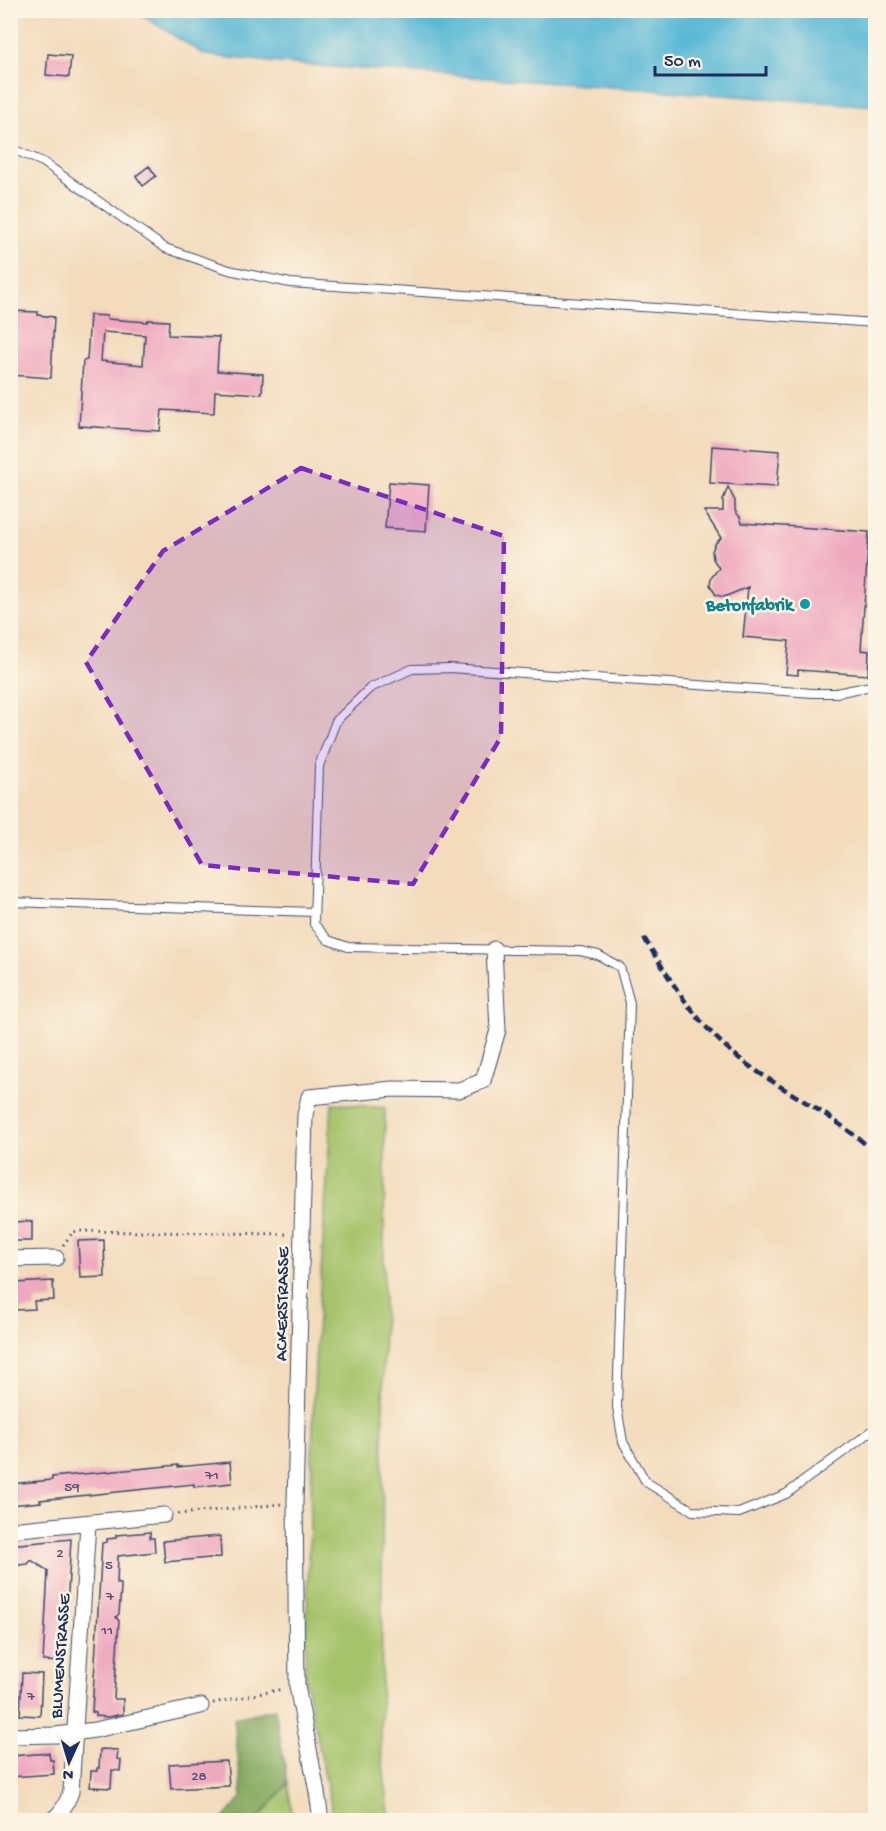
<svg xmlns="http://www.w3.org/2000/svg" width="886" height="1831" font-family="'Gochi Hand',sans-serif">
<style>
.green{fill:#a5c36a;stroke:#607964;stroke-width:1.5}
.forest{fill:#84a95e;stroke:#506c5e;stroke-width:1.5}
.water{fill:#58b8d6;stroke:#3a749a;stroke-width:1.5}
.building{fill:#efa9bf;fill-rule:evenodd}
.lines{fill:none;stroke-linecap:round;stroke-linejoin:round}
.lane-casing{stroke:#3b496c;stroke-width:10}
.street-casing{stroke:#3b496c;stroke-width:17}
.path{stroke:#3b496c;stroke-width:3;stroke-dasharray:1.5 4.5;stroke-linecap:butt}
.lane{stroke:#fff;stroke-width:8}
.street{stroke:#fff;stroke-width:15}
.rail{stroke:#1b2f5e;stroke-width:4.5;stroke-dasharray:9 4.5;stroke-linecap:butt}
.marked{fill:#7b2cbf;fill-opacity:0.2;stroke:#7b2cbf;stroke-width:4.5;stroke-dasharray:12 8;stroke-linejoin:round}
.culture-dot{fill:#0f9aa8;stroke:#fcf5e5;stroke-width:2}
.labels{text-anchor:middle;stroke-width:5;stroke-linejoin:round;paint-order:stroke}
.number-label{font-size:15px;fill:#504e76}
.culture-label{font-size:18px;font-weight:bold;fill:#0d838f;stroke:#fcf5e5;text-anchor:end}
.street-label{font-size:18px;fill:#1b2f5e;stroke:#fcf5e5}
</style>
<rect width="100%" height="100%" fill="#fcf5e5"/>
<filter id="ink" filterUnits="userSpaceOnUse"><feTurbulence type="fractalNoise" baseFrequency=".0167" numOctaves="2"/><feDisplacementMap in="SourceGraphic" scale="12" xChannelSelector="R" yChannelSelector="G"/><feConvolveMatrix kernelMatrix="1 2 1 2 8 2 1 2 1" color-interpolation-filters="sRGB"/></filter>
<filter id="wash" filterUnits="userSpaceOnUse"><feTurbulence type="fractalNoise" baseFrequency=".008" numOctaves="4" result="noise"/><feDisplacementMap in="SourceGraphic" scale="24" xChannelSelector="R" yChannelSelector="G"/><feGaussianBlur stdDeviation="1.35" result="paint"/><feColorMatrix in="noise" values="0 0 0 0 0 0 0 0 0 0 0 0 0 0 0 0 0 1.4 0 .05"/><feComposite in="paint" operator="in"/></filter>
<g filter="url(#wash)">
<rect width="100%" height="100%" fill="#f3dbbc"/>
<path class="green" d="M332,1103L385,1108L381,1749L390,1820H334L305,1677L315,1364Z
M288,1784L293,1820H257Z"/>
<path class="forest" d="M275,1709L288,1784L257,1820H223L242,1797L234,1718Z"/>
<path class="water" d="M135,11H875V106L280,63L205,55Z"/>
<g id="blocks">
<path class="building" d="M48,54L71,56L69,77L46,75Z
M149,166L156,176L143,186L136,176Z
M10,311L38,312V315L54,317L51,378L10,375Z
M90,315L107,316V319L147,322L148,320L169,321L168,335L219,337L217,371L263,374L262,394L215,391L214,413L162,410L160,431L79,426L83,361L87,360ZM103,332L145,335L143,365L101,361Z
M712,446L780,451L777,487L710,483Z
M389,482L429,485L426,531L385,528Z
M728,487L735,501V511L740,517L742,523L869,532L861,650L869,651L868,675L798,670V675L786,674L789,641L743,637L748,587L724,597L716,595L710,585L711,578L719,568L713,559L712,551L715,544L721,538L704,511H723V500Z
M32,1221V1241H14L13,1222Z
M104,1240L105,1277L80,1278L78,1241Z
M53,1281L54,1300L34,1301L35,1309L16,1310L14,1283Z
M230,1462L232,1483L194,1487V1484L40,1500L41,1502L10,1505V1484L52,1480V1477L178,1465V1467Z
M150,1532V1538H154L155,1552L118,1556L117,1584H121V1588L119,1614L116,1617L119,1621L114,1699H123V1714L108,1717L96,1716V1713L92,1712L102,1543L107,1542V1539L116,1538V1535Z
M220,1536L221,1557L165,1562L163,1541Z
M71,1539L64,1662L43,1661L48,1571L31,1560L28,1564L10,1566V1545Z
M22,1673L42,1674L40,1716L20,1715Z
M102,1749L118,1750L117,1759L121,1760L120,1771L112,1770L111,1788L90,1787L91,1771H97V1768H99L100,1750Z
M49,1753L50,1760H53L54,1774L10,1777V1756Z
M227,1761L229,1786L171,1789L169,1764Z"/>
</g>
</g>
<g filter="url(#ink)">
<use href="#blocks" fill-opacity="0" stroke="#3b496c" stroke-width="1.5"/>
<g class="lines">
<defs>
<path id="lane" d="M10,150L17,151L43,162L165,248L229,270L290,283L876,323
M876,685L836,693H813L450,668L412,669L370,688L336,721L319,766L314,924L328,940L348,947L580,951L598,955L620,967L630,1003L617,1407L623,1442L646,1482L693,1511L739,1513L786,1494L876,1428
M10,902L314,912"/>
<path id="street" d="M10,1259L56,1258
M10,1530L164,1515
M10,1736L56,1735L95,1730L201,1706
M52,1820C62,1813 66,1804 71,1792L88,1523
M321,1820L317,1792L297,1686L295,1502L305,1115L309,1097L393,1089L459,1090L483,1081L498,1030L494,949"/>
</defs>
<use href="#lane" class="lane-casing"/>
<use href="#street" class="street-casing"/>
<path class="path" d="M63,1245L73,1232L79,1231L286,1234
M178,1514L282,1504
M10,1673L16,1678V1722
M213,1703L283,1689"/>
<use href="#lane" class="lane"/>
<use href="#street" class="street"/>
<path class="rail" d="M644,938C675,987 697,1026 744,1062C787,1094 837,1116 876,1154"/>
</g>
</g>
<path class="marked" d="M301,468L504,536L501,737L413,884L202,865L86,662L163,551Z"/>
<circle class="culture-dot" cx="805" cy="604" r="6"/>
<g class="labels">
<g class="number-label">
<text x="212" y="1479">71</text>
<text x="72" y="1491">59</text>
<text x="60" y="1557">2</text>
<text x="109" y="1569">5</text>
<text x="110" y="1600">7</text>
<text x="107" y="1634">11</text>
<text x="31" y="1700">7</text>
<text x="199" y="1780">28</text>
</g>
<g class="culture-label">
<text x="793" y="610">Betonfabrik</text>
</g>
<g class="street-label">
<text transform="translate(281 1304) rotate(-89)" y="6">ACKERSTRASSE</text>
<text transform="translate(59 1656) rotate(-86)" y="6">BLUMENSTRASSE</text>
</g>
</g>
<rect width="886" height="1831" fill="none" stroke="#fcf5e5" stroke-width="36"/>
<g transform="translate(69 1762) rotate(184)" stroke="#fcf5e5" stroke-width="4.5" paint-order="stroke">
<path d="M0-4.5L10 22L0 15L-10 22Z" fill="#1b2f5e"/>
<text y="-9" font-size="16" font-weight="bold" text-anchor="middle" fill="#1b2f5e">N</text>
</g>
<path d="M655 66v9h111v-9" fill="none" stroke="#1b2f5e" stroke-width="3"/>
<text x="664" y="66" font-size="18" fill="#1b2f5e" stroke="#fcf5e5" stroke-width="4.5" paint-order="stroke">50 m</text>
</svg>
